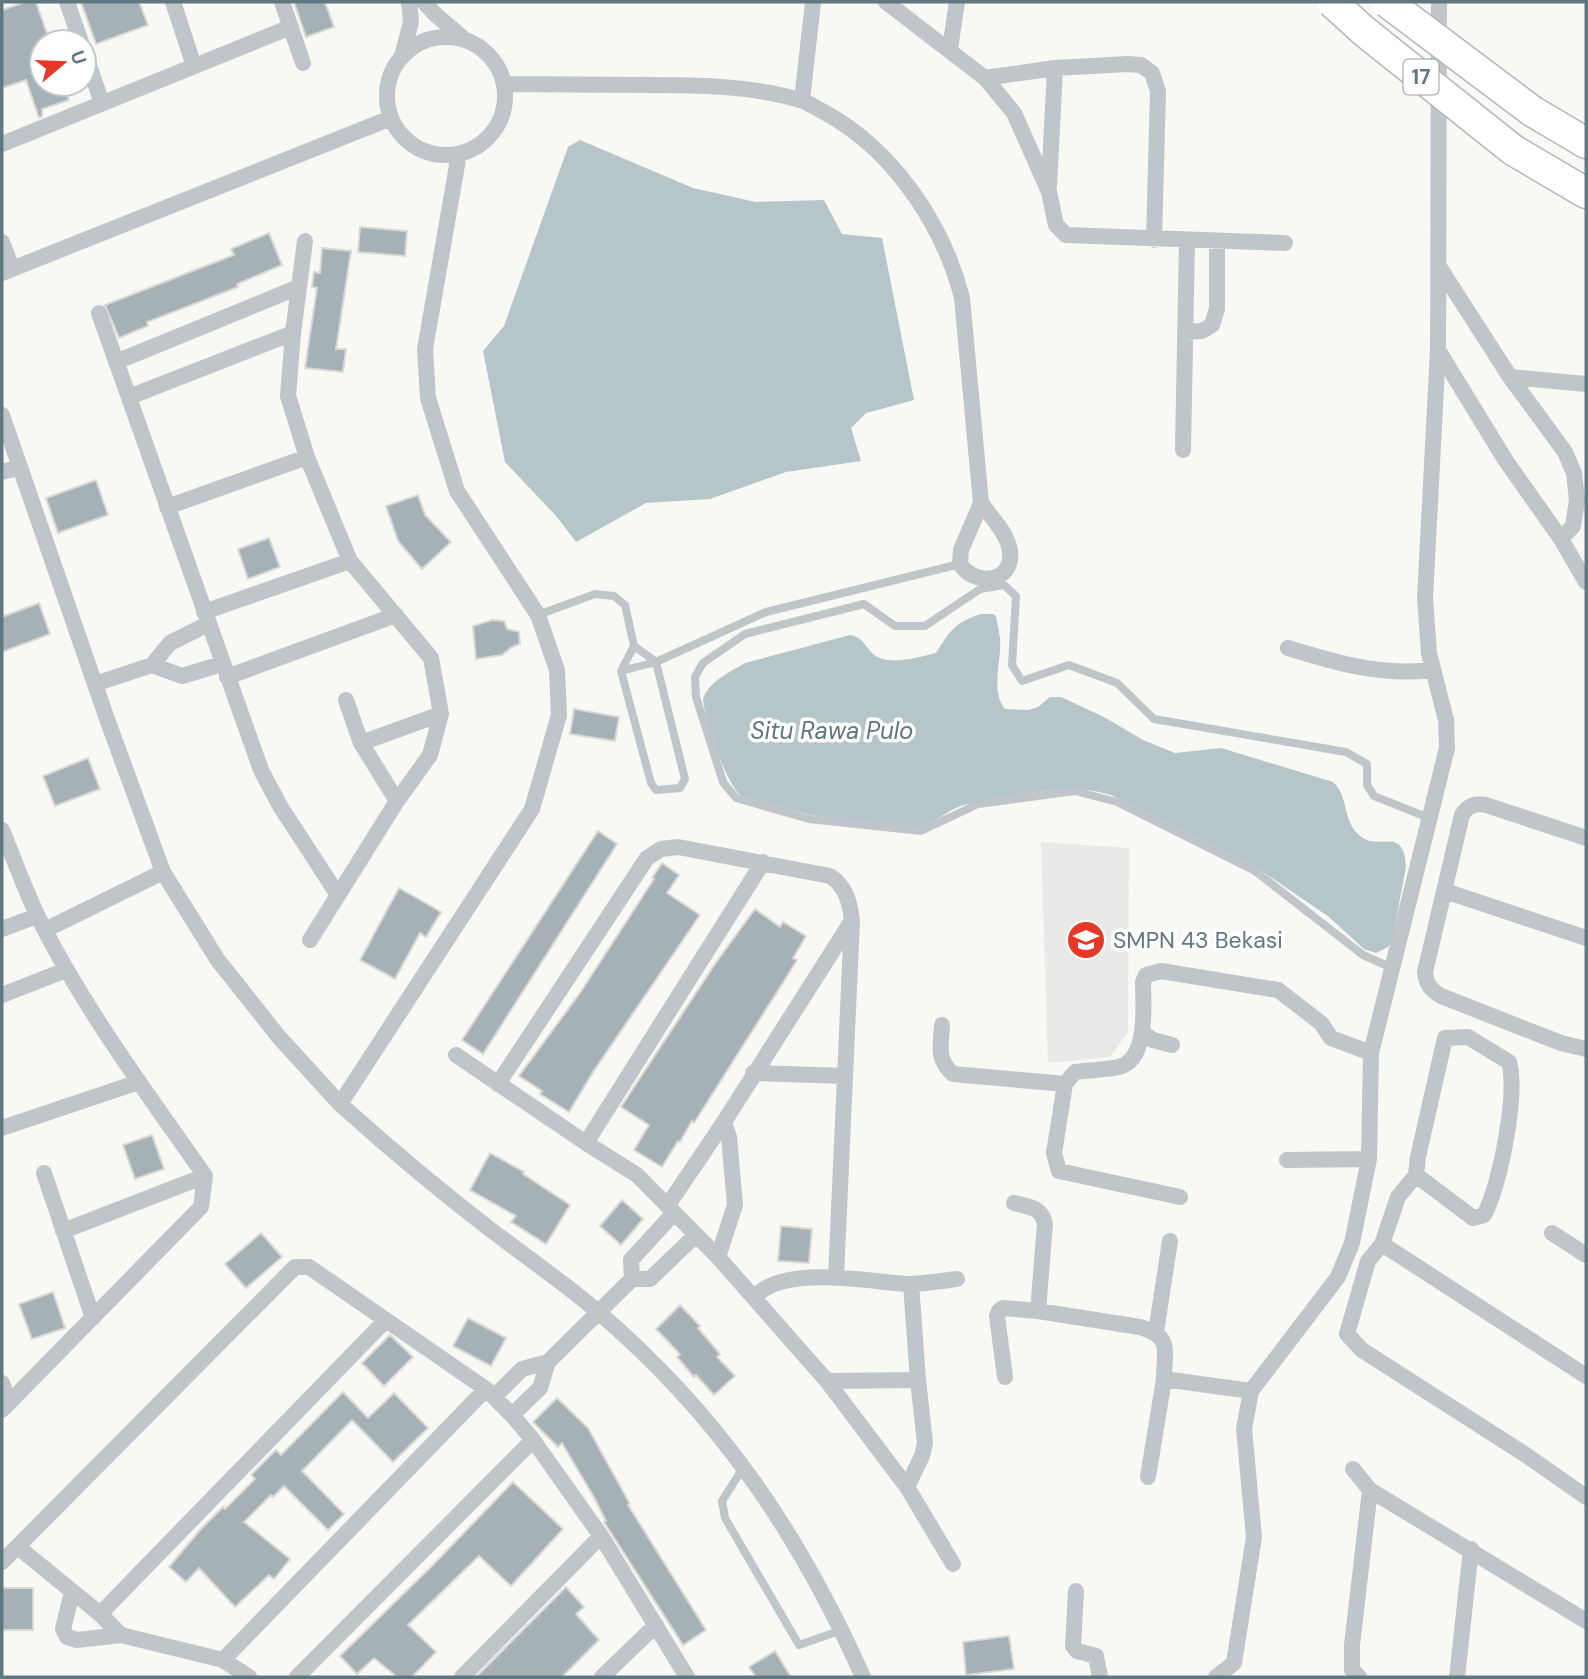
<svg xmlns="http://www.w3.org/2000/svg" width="1588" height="1679" font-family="'DM Sans',sans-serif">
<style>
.built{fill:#e9e9e8}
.water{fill:#b6c6c8}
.building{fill:#a5b1b5;stroke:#dad9d7;stroke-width:2}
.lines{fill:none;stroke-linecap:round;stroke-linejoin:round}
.highway-casing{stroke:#b2b8bb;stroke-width:33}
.lane{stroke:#bfc5c8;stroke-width:8}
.street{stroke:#bfc5c8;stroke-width:16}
.highway{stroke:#fff;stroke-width:30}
.highway-bridge-casing{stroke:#b2b8bb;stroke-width:33;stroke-linecap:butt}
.highway-bridge{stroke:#fff;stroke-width:30}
.labels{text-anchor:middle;stroke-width:7;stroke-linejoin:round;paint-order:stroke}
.shield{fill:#fff;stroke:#91a0a7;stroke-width:2}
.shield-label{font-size:21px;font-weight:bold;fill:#627881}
.poi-label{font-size:23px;fill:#627881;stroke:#fff;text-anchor:start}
.water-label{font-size:24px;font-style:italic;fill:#5e777b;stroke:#fff}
</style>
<rect width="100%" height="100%" fill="#f8f8f5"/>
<path class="built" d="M1041,842L1129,848L1128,1032L1110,1057L1048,1063Z"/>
<path class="water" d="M580,140L693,188L756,202L824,200L842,234L882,238L914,400L866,413L851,428L861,461L786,472L710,499L646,503L576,542L557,517L505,462L483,351L504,326L568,147Z
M981,614H993L996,616C997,623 999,631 1000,638C1002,660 990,691 1005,709L1028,710L1038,707L1050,697H1061L1104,717L1143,740L1175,753L1221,748L1333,782C1349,796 1342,820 1359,835C1378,853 1404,824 1406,867L1392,941L1388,947L1376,953L1364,949L1329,917L1263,872L1111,795C1065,780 1011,798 964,805C947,810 936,822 920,828L810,815L741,796C725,782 705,721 703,699C708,682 730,672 745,663L850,635C862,637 864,644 871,652C886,668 918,657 936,653C950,631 955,622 981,614Z"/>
<path class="building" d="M25,2H36L50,42H42V84H63L69,100L42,109V116L39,118L26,80L2,88V10Z
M81,2H139L148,25L96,44Z
M294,2H325L334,27L306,37Z
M360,227L407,231L405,256L358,252Z
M269,233L282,265L237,284L238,287L147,322L148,326L119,338L105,305L234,255L231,249Z
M322,248L351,251L336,349H346L343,372L305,368L317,288L312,287L314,272L320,273Z
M96,480L108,515L58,533L46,498Z
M418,495L425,515L451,542L422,569L398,541L386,506Z
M269,538L280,567L248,579L238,549Z
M39,603L50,634L2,652V617Z
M492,620L504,621L507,629L519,632L520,644L512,647L502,655L476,659L473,626Z
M574,709L619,717L615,741L570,734Z
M88,758L100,789L55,806L43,776Z
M598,831L617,844L483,1054L462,1040Z
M662,863L679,875L667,893L700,915L593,1072L569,1112L540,1094L542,1091L519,1076L580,993L654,879L652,878Z
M399,888L441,912L426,937L420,933L395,979L360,960Z
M755,909L780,927L783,922L806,936L793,958L797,960L784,981L694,1123L692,1121L680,1142L678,1141L662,1167L634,1150L649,1125L621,1107L715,964Z
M152,1135L164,1169L135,1179L123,1145Z
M490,1153L524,1172L523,1174L570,1205L546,1244L511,1222L516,1216L470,1190Z
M622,1200L643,1219L621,1245L600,1226Z
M781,1226L812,1229L809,1263L778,1261Z
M261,1233L282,1257L246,1288L225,1264Z
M53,1292L65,1328L32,1339L19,1304Z
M680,1305L700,1326L698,1328L720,1354L717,1357L735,1376L714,1395L696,1375L694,1377L677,1357L680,1354L656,1329Z
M468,1318L506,1338L491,1366L453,1346Z
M390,1335L413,1357L384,1386L362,1363Z
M343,1392L368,1418L394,1393L428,1428L393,1462L352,1420L302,1471L344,1514L328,1530L284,1486L273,1497L271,1495L244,1522L290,1559L274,1579L269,1575L235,1607L199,1568L186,1582L169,1567L201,1529L223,1507L225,1509L255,1479L251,1475L276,1450L281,1455Z
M557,1398L588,1428L630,1504L628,1505L706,1630L683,1645L604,1522L606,1521L595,1499L562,1443L558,1447L533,1422Z
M513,1482L563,1529L511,1586L479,1556L451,1583L408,1625L436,1652L412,1677H397L374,1658L357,1674L340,1656L434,1564Z
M566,1587L584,1607L576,1614L599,1640L562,1677H476Z
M2,1588H33V1630H2Z
M1009,1636L1014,1669L966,1675L963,1642Z
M775,1651L791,1677H756L749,1667Z"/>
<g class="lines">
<defs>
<path id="highway" d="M1532,111L1586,143
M1513,150L1586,193"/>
</defs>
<use href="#highway" class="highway-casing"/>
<path class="lane" d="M538,615L595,594L614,596L625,605L634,646L621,671L651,783L656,790L680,788L685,779L656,662L634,646
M621,671L656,662L766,612L960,564
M1392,968L1363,955L1255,871L1117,802L1075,791L978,804L921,831L809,819L736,798L723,782L696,697L695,677L703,663L745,634L864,604L895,626H925L980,589L1004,585L1016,596L1012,665L1022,681L1069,665L1117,683L1154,719L1346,752L1367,764V785L1374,796L1429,818
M743,1468L722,1501L725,1518L799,1645L842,1630"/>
<path class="street" d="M67,2L81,42
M173,2L194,66
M282,2L303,63
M424,2L436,15L463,38
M886,2L985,78L1014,113L1049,192L1056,225L1066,235L1285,243
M387 96a59 59 0 1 1 118 0a59 59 0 1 1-118 0Z
M950,49L957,2
M84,51L102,103
M402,56L411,22L409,2
M985,78L1055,68L1128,64L1141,65L1152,73L1158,91L1154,240
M504,84C550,84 596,85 642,85C695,85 749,85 800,100C808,102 816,108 824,112C892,149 943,223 962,298L981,503
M802,100L813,2
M2,144L291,27
M1049,186L1055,68
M305,241L293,333L288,396L307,457L350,561L431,658L441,714L430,755L397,801L310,940
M2,242L12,268
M1438,265L1510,377L1565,452L1574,473L1577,500L1573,526L1561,539
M2,273L391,118
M99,313L261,770L280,806L338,895
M1185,332L1202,331L1212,325L1217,309V241
M1438,350L1506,461L1561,539L1586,582
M116,362L299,287
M1510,377L1586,384
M129,397L293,333
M2,415L107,719L163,872L217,959L278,1036L340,1104L532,809L559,715L557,670L538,615L457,491L428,398L425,349L459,154
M1183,450L1187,240
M2,472L20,467
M981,503C991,517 1008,534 1010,551C1014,582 976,588 960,564L961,550Z
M167,507L307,457
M204,612L350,561
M1288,648C1336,663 1382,676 1432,670
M152,665L182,676L222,664
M227,677L396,615
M95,684L152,665L170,643L208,624
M346,700L361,743L397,801
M361,743L441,714
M2,830C14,859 25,890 39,919C85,1010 147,1093 205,1176L201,1207L2,1410
M1586,838L1486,805C1476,803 1468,805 1462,815L1425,972C1426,984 1431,990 1441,996L1561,1043L1586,1049
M1445,891L1586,938
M2,929L37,916
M45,930L163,872
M2,995L66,970
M942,1025C941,1045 936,1059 953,1074L1065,1084
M1142,1032L1153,1040L1172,1045
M456,1055L586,1143L637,1175L718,1257L827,1381L907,1487L953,1564
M753,1073L845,1076
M498,1084L647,858L661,849L678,847L830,876C846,886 850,903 852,921L836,1277
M340,1104C389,1148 439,1190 491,1230C526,1257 563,1282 597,1311C718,1414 799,1533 863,1677
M2,1128L139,1082
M586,1143L763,862
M1287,1160L1369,1159
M44,1173L93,1318
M1416,1175L1473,1218L1484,1215C1500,1186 1518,1094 1509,1062L1468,1037L1445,1038L1418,1157L1416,1175L1398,1197L1382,1244L1368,1261L1347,1334L1362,1350L1526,1455L1586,1497
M1180,1197L1059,1171L1054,1153L1065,1084L1075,1072C1089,1070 1105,1070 1119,1067C1149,1059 1143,1005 1143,982L1146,975L1161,971L1278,990L1321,1023L1331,1038L1371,1053
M1014,1203C1029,1207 1042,1207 1045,1224L1038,1311
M668,1205L724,1122L851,922
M63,1231L205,1176
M1552,1233L1586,1255
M1382,1244L1586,1376
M718,1257L735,1205L729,1137L724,1122
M632,1279L631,1260L674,1213
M755,1297C783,1264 869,1282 908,1284C924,1284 941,1281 957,1279
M1156,1332L1170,1241
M1005,1377L997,1316L999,1311L1003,1308L1038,1311L1140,1327C1173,1337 1164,1350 1164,1379L1251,1391
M827,1381L918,1380
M2,1383L9,1403
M494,1397L522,1369L548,1362
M512,1415L540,1388L548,1362L632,1279H650L696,1235
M1353,1469L1370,1490L1586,1621
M1148,1477L1164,1379
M907,1487L922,1456L925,1443L918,1380L911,1284
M18,1547L100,1614L121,1635L223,1660L249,1677
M2,1562L295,1267H309L486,1389L512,1415L533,1440L601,1536L687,1677
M1076,1591L1073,1646L1077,1651L1096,1656L1100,1677
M72,1592L63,1629L67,1637L77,1640L121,1635
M100,1614L385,1321
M223,1660L486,1389
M297,1677L533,1440
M462,1677L601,1536
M602,1677L656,1625
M1216,1677L1234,1663L1254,1537L1244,1429L1251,1391L1338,1277L1352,1243L1369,1159L1371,1053L1447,748L1446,720L1429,653L1425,598L1438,350L1439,2
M1359,1677L1352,1670V1645L1370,1490
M1457,1677L1471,1549"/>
<use href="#highway" class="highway"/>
<defs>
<path id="highway-bridge" d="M1332,2L1365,32L1513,150
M1387,2L1532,111"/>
</defs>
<use href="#highway-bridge" class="highway-bridge-casing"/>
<use href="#highway-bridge" class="highway-bridge"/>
</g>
<defs>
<symbol id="school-disc" viewBox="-11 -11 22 22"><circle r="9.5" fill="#e63827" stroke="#fff"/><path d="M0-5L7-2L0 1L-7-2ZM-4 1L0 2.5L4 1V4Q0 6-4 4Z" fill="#fff"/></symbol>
</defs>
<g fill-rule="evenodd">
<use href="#school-disc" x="1064" y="918" width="44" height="44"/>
</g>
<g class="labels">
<rect class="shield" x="1403.5" y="59.5" width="35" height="35" rx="5"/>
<g class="shield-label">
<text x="1421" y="84">17</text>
</g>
<g class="poi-label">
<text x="1113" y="948">SMPN 43 Bekasi</text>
</g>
<g class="water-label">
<text x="832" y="739">Situ Rawa Pulo</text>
</g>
</g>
<rect width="1588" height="1679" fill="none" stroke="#627881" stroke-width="7"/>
<g transform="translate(63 63) rotate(71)"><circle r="33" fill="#ffffff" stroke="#c0c9cd" stroke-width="2"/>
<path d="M0-5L12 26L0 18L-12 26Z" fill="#e63827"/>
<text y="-10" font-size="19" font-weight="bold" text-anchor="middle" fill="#627881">U</text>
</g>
</svg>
